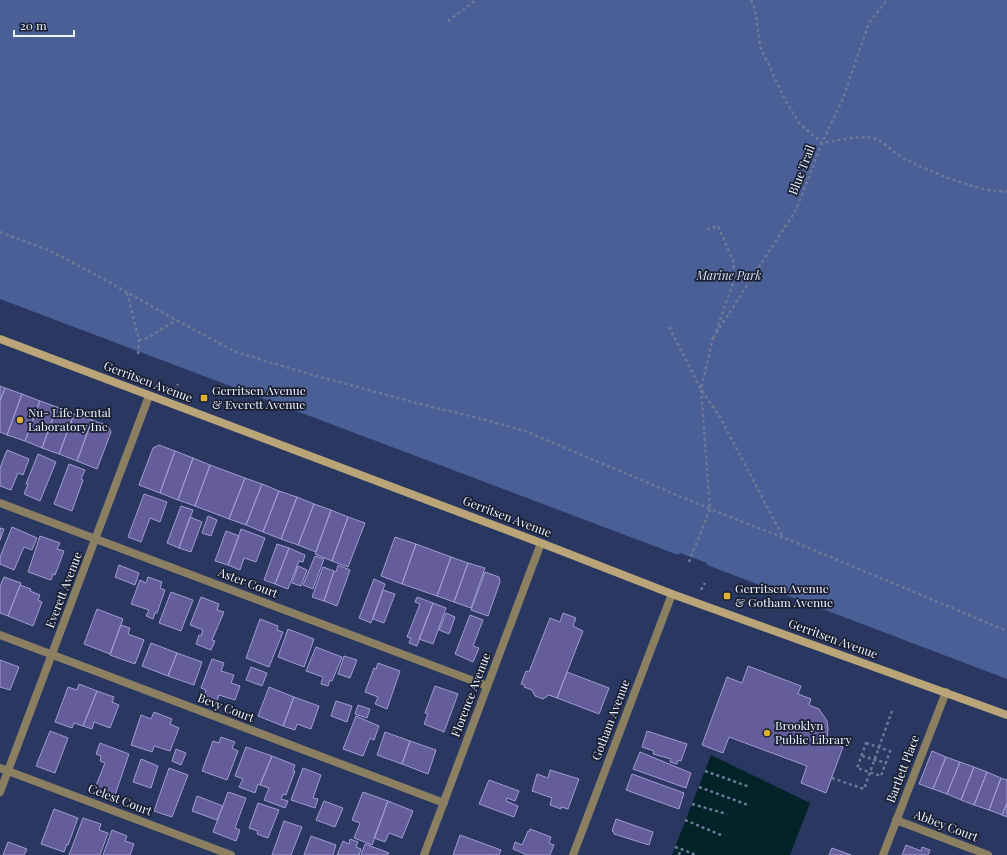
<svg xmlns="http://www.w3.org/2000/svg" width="1007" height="855" font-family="'Playfair Display',serif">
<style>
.green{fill:#4b5f97}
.water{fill:#022328}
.building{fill:#645c9b;stroke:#a19dd1}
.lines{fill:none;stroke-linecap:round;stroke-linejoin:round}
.path{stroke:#6e7898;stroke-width:2.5;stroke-dasharray:3 3;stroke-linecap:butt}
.street{stroke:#8b7f62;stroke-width:8}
.secondary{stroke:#b9a577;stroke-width:8}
.poi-dot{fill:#deb133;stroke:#192033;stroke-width:1.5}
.labels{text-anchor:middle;stroke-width:3.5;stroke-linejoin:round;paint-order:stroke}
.street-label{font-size:12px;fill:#eef2fd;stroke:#192033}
.park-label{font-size:12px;font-style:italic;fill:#d8e0f1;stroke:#192033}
.poi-label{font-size:12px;fill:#eef2fd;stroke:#192033;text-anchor:start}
</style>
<rect width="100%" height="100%" fill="#293761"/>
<path class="green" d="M0,0H1007V679L707,565V563L680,553L678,555L0,299Z"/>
<path class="water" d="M711,755L810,803L790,855H672Z"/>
<path class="building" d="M0,386L5,388L0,401Z
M5,388L22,394L7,435L0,432V401Z
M22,394L40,401L25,441L7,435Z
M40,401L57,407L42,448L25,441Z
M57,407L74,414L59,454L42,448Z
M74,414L92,420L77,461L59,454Z
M92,420L108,426L111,432L97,469L77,461Z
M159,445L175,451L160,493L139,485L153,448Z
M7,450L29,459L23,475L18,473L11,490L0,486V468Z
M175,451L193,458L178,500L160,493Z
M38,454L56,462L40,501L24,494L28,484H26Z
M193,458L210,465L195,506L178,500Z
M69,464L85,470L81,479L83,480L72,511L54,504Z
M210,465L245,478L229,519L195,506Z
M245,478L262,484L246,525L229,519Z
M262,484L279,491L263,532L246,525Z
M279,491L297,497L281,539L263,532Z
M144,494L167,502L160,522L150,518L141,542L128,537Z
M297,497L314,504L298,545L281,539Z
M314,504L331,510L316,552L298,545Z
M181,506L193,510L179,548L167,543Z
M331,510L348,517L332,561L315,554Z
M208,516L217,520L211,536L202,533Z
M190,517L202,522L191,552L179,548Z
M348,517L365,523L348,567L332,561Z
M12,527L37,538L32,550L24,547L14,570L0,564V557Z
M0,528L4,529L0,540Z
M241,529L265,538L256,562L244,558L240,570L228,565Z
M226,531L239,536L228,565L215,561Z
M40,536L60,543L57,549L64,551L55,575L53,574L51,580L28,572Z
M395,537L416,544L402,584L381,576Z
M277,544L289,548L275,584L264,580Z
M416,544L451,557L437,596L402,584Z
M289,548L305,555L303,562L299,561L288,589L275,584Z
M315,556L324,559L313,589L303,585Z
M451,557L468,563L454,602L437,596Z
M468,563L485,568L471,608L454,602Z
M119,565L139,573L135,585L115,577Z
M338,565L350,570L337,606L324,601L334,571L336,572Z
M298,566L307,570L301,586L292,583Z
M323,567L334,571L324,601L312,597Z
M485,572L499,577L500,582L488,616L471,610Z
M4,577L21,583L8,616L0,613V586Z
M148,577L162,582L160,588L165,590L157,613H155L153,619L146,616L149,610L131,604L140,580L146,583Z
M374,579L385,584L371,623L359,618Z
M20,585L31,589L30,591L40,595L38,600L42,602L33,626L8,616Z
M383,590L395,594L384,623L373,619Z
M171,592L193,600L181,631L159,623Z
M201,597L219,604L217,610L224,612L212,640L215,641L211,650L196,644L199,635L201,636L203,630L190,625Z
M417,597L433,603L417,646L409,643L411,638L407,637L420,604L415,602Z
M433,603L446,608L433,644L419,639Z
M97,609L123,619L110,654L84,644Z
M446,613L455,617L449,634L439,630Z
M563,613L576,618L573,626L583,631L557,698L549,695L543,699L535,696L532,690L524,687L525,685L521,684L526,671L529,672L550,618L560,622Z
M470,615L483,620L473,646L479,648L473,662L455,654Z
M260,619L278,626L277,630L283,632L269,667L246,658Z
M121,625L130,628L128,634L144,640L135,664L110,655Z
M288,629L314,639L304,667L278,657Z
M151,643L177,653L168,676L142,666Z
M316,647L342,657L332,681L330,680L328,686L321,684L323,677L306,671Z
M177,653L202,662L194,685L168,676Z
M344,656L357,660L350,678L338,674Z
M212,659L224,663L221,671L234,675L231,683L240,686L235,700L219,695L217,701L204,696L206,690L201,688Z
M0,660L19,667L10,690L0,687Z
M378,663L400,671L387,709L375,704L378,697L365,692L374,668L376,669Z
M748,666L801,686L798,694L811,699L809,705L819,709L827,721L828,729L827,741L843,747L826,793L801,783L807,766L729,737L723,753L702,745L727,677L742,683Z
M251,667L267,673L262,686L246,680Z
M567,672L609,688L599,714L557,698Z
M79,684L97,691L83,726L74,723L72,728L55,722L68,687L77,690Z
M435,686L458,694L444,732L424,724L428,714L425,713Z
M269,687L294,697L283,726L258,716Z
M97,691L114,697L112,702L119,705L110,728L94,722L92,729L83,726Z
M294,697L319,706L311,729L297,724L295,730L283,726Z
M336,701L352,706L347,722L331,716Z
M358,705L370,709L367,718L355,714Z
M154,712L172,719L170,724L179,728L170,751L154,746L152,752L131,745L141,715L151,719Z
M356,716L379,726L374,740L370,738L363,756L343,749Z
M50,731L68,738L55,773L36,766Z
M647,731L687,744L681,761L678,760L677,764L670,762L671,759L653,754L654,751L642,747Z
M385,732L410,741L402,764L377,755Z
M221,737L235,742L232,748L238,751L227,780L202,771L213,741L219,743Z
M410,741L436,750L428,774L402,764Z
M100,743L129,754L115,795L95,788L105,763L100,761L101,756L96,754Z
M246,747L272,756L260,785L258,784L255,793L239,787L243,779L235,776Z
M176,749L186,753L181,765L172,761Z
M932,751L946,757L933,789L919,784Z
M640,752L691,773L686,788L633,769Z
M272,756L295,765L293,771H295L286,795L283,794L281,799L288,801L285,808L264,800L269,788L260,785Z
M946,757L960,762L947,794L933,789Z
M141,759L158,766L151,788L133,782Z
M960,762L974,767L961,800L947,794Z
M974,767L987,772L974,805L961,800Z
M169,768L188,775L172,817L154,811Z
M303,768L321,775L313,798L318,799L315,808L291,800Z
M550,770L579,779L568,809L561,807V809L550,805L552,798L532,791L537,774L548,778Z
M987,772L1001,778L989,810L974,805Z
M632,774L684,793L679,809L626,790Z
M1001,778L1007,780V803L1002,815L989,810Z
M489,780L519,791L515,801L507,798L506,801L518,806L514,817L479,804Z
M228,792L246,798L235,828L240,830L236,841L213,832Z
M363,792L388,801L372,845L354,838L360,823L352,820Z
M197,796L223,806L217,820L192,811Z
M324,801L343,808L335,827L316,820Z
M388,801L413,811L402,838L389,833L385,842L374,838Z
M258,803L279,810L268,838L257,834L258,831L249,828Z
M1007,803V817L1002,815Z
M54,809L78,818L68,845L67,844L64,852L41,844Z
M83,818L101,824L99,830L108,833L100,855H69Z
M616,819L653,832L649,845L614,834V832L612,831Z
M284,821L302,827L291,855H272Z
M530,829L551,837L549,843L554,845L550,855H527L513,849L515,842L522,845L528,831L529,832Z
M112,830L127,836L125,841L134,844L130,855H103Z
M460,835L501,850L499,855H453Z
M311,836L336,845L333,855H304Z
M350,839L358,842L356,847L361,849L359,855H337L343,841L349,844Z
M8,842L27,849L24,855H3Z
M365,844L389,853L388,855H361Z
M906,845L921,851L922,847L930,850L928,855H902Z
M832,848L851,855H829Z"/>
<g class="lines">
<path class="path" d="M751,0L755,9L760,46L784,98L799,123L822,143C833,141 864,135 874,138C886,143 894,153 905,159C926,170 985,195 1007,191
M448,21L476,0
M707,229L718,226L734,263L733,283L715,334
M0,232L48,250L102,278L176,320L236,352L302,372L417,403L482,419L525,431L710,509L701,389L720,417L783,537
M127,293L139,340L138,354
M669,327L701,389L713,338
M713,338L796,210L822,143L843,98L869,23L887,0
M139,340L148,338L176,320
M175,391L178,384
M689,562L710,509L797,543L1007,631
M701,590L705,583
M866,743L890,751L881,776L857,768Z
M862,756L886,763
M705,771L750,787
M832,778L864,789L892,711
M699,787L748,805
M692,804L727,814
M685,820L721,835
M675,847L681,849L696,855
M679,855L681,849"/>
<path class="street" d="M0,503L487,686
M0,635L444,803
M0,768L231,855
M0,792L149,396
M896,820L988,855
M424,855L541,543
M573,855L672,594
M883,855L946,692"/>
<path class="secondary" d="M0,339L541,543L672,594L1007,715"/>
</g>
<g class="poi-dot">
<rect x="200" y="394" width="8" height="8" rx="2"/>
<circle cx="20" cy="420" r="4"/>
<rect x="723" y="592" width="8" height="8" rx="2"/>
<circle cx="767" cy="733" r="4"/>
</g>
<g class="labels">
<g class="street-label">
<text transform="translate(802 170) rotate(-69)" y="4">Blue Trail</text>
<text transform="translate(148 382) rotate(21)" y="4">Gerritsen Avenue</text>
<text transform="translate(507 517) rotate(21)" y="4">Gerritsen Avenue</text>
<text transform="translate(248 583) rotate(21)" y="4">Aster Court</text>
<text transform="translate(64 590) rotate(-69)" y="4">Everett Avenue</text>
<text transform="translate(833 639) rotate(20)" y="4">Gerritsen Avenue</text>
<text transform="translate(471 695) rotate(-69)" y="4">Florence Avenue</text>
<text transform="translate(226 708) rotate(21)" y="4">Bevy Court</text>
<text transform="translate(611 720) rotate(-69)" y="4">Gotham Avenue</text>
<text transform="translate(903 769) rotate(-69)" y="4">Bartlett Place</text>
<text transform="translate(120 800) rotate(21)" y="4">Celest Court</text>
<text transform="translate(946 826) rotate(21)" y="4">Abbey Court</text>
</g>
<g class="park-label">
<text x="729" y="280">Marine Park</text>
</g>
<g class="poi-label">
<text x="212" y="395">Gerritsen Avenue<tspan x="212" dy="14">&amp; Everett Avenue</tspan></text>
<text x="28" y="417">Nu- Life Dental<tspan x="28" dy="14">Laboratory Inc</tspan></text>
<text x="735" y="593">Gerritsen Avenue<tspan x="735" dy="14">&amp; Gotham Avenue</tspan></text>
<text x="775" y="730">Brooklyn<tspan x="775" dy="14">Public Library</tspan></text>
</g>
</g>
<path d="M14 30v6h60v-6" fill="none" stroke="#eef2fd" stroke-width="2"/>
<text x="20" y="30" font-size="12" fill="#eef2fd" stroke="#192033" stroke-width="3" paint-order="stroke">20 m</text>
</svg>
